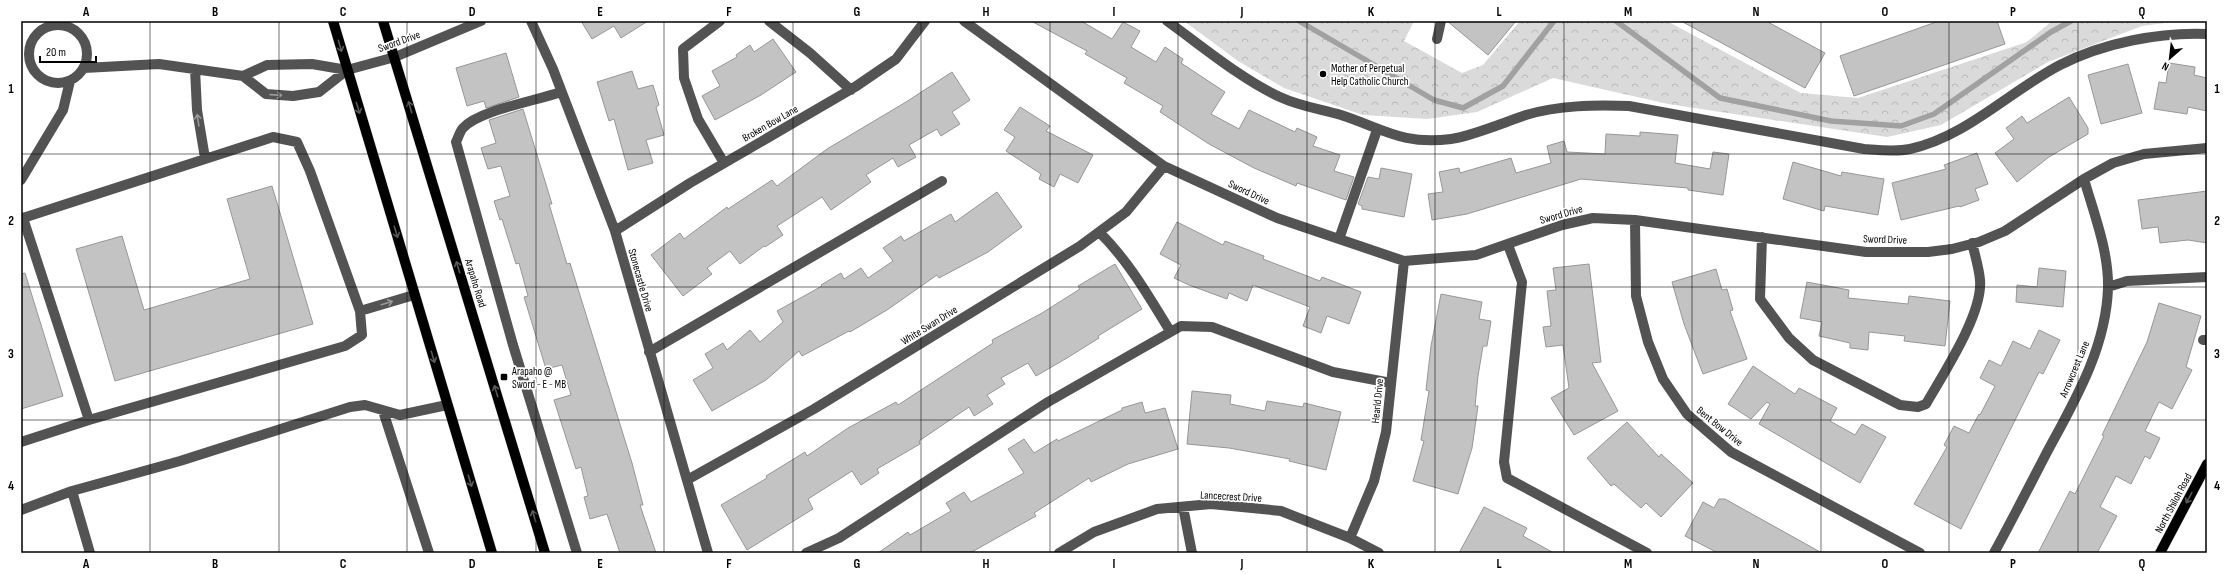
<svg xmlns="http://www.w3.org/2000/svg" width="2228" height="574" font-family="'Sofia Sans Condensed',sans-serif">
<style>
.forest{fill:url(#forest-crowns)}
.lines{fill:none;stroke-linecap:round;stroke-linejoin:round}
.stream{stroke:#a1a1a1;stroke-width:5.5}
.building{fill:#c3c3c3;stroke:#979797}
.major-casing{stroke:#dbdbdb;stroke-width:11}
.minor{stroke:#535353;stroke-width:10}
.major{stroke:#000;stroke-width:10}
.oneway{stroke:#595959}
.oneway2{stroke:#989898}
.grid{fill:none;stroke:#000;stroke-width:1;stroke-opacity:0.55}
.poi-dot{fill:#000;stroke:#fff;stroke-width:1.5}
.labels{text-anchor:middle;stroke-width:3.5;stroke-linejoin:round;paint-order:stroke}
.street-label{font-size:11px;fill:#000;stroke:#fff}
.poi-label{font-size:11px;fill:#000;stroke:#fff;text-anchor:start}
.neatline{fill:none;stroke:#000;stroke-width:1.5}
.grid-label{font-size:13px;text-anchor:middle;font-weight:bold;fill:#000}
</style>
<defs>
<pattern id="forest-crowns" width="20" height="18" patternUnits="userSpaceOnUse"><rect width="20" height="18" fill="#dadada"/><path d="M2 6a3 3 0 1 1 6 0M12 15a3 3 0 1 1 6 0" fill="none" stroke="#b9b9b9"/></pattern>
</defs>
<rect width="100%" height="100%" fill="#fff"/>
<path class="forest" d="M1184,21H1414L1404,41L1462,73L1483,65L1520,21H1667L1801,93L1858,98L2027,42L2052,21H2180L2142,26L2048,62L1941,125L1887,137L1668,104L1553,78L1477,112L1427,119L1363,115L1284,88L1238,61Z"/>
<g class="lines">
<path class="stream" d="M1299,21L1434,100L1463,108L1503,86L1554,21
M1616,21L1720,98L1831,121L1901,126L1934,114L2051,32L2071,21"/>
</g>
<path class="building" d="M581,21H648L621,38L614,26L592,39Z
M1031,21H1081L1112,39L1123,22L1140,31L1131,47L1156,62L1165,47L1183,59L1181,63L1225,92L1211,114L1239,129L1249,110L1295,132L1297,128L1317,137L1313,146L1340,155L1334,171L1354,177L1346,200L1297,183L1296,186L1254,168L1209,144L1160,112L1163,106L1124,83L1127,78L1085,54L1087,51Z
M1447,21H1516L1488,55Z
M1681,21H1766L1825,53L1805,88Z
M1939,21H1997L2005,44L1854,96L1840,56Z
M773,39L796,72L761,95L715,120L702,96L720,86L712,71L737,57L736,55L750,45L754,52Z
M506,53L519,97L486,108L484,101L467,106L456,68Z
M2169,63L2195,67L2194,75L2207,78V111L2188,107L2187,114L2154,109L2159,82L2166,83Z
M2128,64L2142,113L2101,124L2088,75Z
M632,71L638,89L653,85L659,105L656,107L664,135L646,140L653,163L628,170L614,119L609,121L597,82Z
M952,72L970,100L952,112L960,124L941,136L937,129L909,145L916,157L898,167L893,158L866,175L871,182L831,210L822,197L777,226L783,235L765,247L764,246L740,264L730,251L707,268L712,274L683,296L651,255L680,233L684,239L727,207L728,209L772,180L777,186L827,149L906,102Z
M2069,97L2088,128V134L2049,157L2017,182L1995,153L2014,139L2006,128L2022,116L2027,123Z
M1020,107L1050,126L1046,131L1093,155L1078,183L1060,174L1054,187L1039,179L1041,174L1006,151L1015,137L1004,130Z
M523,109L552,204H549L567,264L570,263L632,463L643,505H640L656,553H620L607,514L590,519L584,497L588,496L581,467L576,469L554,400L571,395L562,365L546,369L524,297L528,296L519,263L516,264L502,219L500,220L494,201L510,196L501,166L488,169L481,148L496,143L489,120Z
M1640,132L1678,135L1675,163L1710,169L1713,152L1729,154L1723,195L1688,190V188L1581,179L1467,214L1432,220L1428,194L1443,192L1439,172L1459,168L1460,173L1511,158L1516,173L1551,163L1547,146L1564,141L1567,152L1605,154L1606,134L1640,136Z
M1977,153L1988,184L1975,189L1979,200L1960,207L1959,206L1901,220L1892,183L1946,169L1944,165Z
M1793,162L1841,176L1842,172L1884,179L1878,215L1825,206L1824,211L1783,199Z
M1381,168L1412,174L1404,217L1362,209V206L1358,204L1368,177L1379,179Z
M272,186L313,324L115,381L76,249L122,236L144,310L250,279L227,199Z
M2207,191V243L2188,240L2160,243L2158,227L2142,229L2138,200Z
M997,192L1022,227L988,252L939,278L937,275L887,310L850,332L849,331L802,356L799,351L766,380L712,411L693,380L713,368L705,354L723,343L727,350L750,330L760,342L783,322L777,311L822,286L821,285L841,273L844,279L861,268L868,278L893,261L883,248L901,236L904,241L951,214L955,222Z
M1177,222L1223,245L1225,241L1264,256L1263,259L1320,281L1322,277L1361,292L1349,324L1327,316L1321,333L1303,326L1310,307L1253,285L1247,301L1229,293L1227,299L1189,285L1174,278L1181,265L1160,254Z
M1115,264L1142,309L1098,336L1099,338L1067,358L1036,376L1028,363L1001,378L1005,384L987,395L993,404L974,416L969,407L919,441L920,444L877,469L879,473L861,485L852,471L808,499L813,509L747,550L721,505L767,478L766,476L805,452L807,456L848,428L896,402L898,405L993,343L992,340L1042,313L1080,289L1078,286Z
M1589,264L1601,362L1592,363L1618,411L1574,435L1551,398L1569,388L1563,345L1546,347L1543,327L1551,326L1547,291L1556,290L1553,268Z
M2039,268L2066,271L2063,307L2016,302L2017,285L2037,287Z
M1716,269L1722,290L1727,289L1733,310L1730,311L1747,359L1703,374L1684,324L1672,282Z
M25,273L63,396L21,409V274Z
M1807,282L1849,290L1848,298L1908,304L1909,296L1950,301L1945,346L1904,341L1905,336L1869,332L1868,350L1850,348V343L1819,336L1822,322L1800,318Z
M1441,294L1482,302L1479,319L1491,321L1487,346H1483L1478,376L1475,406H1478L1472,448L1458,494L1413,481L1424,441L1421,440L1429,391L1426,390L1431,346Z
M2159,303L2201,316L2186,367L2192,370L2172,409L2159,402L2145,431L2160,438L2150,459L2145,456L2131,484L2116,476L2100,507L2117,516L2097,553H2038L2070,491L2075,494L2104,436L2102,435L2147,342Z
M2039,330L2060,340L2043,374L2039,372L1961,529L1914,504L1947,447L1944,445L1954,426L1969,433L1979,414L1980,415L1995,386L1980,378L1989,360L2001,366L2013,341L2030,349Z
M1753,366L1795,394L1799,388L1837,408L1830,421L1855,435L1862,424L1886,437L1860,483L1759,424L1770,404L1767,402L1751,419L1728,404Z
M1192,391L1231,395L1230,404L1265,411L1267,401L1303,407L1304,403L1341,412L1326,470L1289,461L1290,459L1229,448L1187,444Z
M1142,402L1145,413L1165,408L1178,449L1128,464L1091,482L1089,478L1034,513L1036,516L970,553H878L908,532L910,535L951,511L946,503L964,492L971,502L1024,473L1008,449L1024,439L1034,453L1057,439L1058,441L1122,410V408Z
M1627,422L1659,457L1661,454L1693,483L1661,517L1646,503L1641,508L1614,484L1611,486L1587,458Z
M1719,499H1725L1822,553H1718L1685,536L1703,502L1714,508Z
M1484,507L1527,528L1523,536L1554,553H1459Z"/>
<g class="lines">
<defs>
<path id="major" d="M333,21L492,553
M383,21L545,553
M2160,553L2207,464"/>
</defs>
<use href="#major" class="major-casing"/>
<path class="minor" d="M531,21L553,69L615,231L708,553
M720,21L683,49L684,78L698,119L724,163
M769,21L810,53L851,90
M964,21L1164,166L1277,218L1404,261L1476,255L1562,225L1593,218L1635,220L1866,252H1928L1952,249L1979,242L2005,231L2084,179L2113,163L2144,154L2207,148
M1167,21C1202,46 1241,79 1280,97C1299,106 1320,109 1341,115C1384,129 1402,145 1451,139C1472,136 1505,122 1526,115C1559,105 1595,105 1629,106L1864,149C1879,150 1895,152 1910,149C1966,137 2010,91 2060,65C2103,43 2159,32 2207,34
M29 54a29 29 0 1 1 58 0a29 29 0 1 1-58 0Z
M1437,39L1441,21
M84,68L159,64L243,76L266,94L293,96L319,92L347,70L395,57L481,21
M195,69L197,110L205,158
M243,76L267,65L312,64L347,70
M561,92C536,101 479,110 463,128C460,131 458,138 456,142L513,345L577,553
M21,180L63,110L70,81
M21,217L23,218L89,420L21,442
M23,218L273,137L297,142L310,171L360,311L362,335L345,346L89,420
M1635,220L1636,296L1648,342L1663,379L1687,414L1731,452L1920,553
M615,231L690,183L855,87L896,59L925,21
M1099,232C1128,260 1149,297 1170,331
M1762,237L1760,299L1789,338L1813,360L1900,405L1918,407L1926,404C1943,374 1983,314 1980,280C1979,268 1975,255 1972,243
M1339,239L1377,130
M1508,245L1522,282L1504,462L1507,478L1647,553
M2108,287L2127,281L2207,277
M360,311L414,295
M2203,340H2207
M649,352L942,181
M383,411L429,553
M687,480L814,409L1080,246L1126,212L1164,166
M1183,507L1192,553
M21,510L72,491
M1350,538L1374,481L1386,432L1404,261
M90,553L72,491L180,461L350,407L365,405L400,415L447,405
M806,553L839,538L1048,402L1181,326L1212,327L1333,372L1391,383
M1059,553L1094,532L1157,509L1211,504L1281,511L1350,538L1379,553
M1994,553C2012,520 2029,487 2046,454C2074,402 2106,349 2108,288C2109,252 2094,214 2084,179"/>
<use href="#major" class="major"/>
</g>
<defs><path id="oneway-shaft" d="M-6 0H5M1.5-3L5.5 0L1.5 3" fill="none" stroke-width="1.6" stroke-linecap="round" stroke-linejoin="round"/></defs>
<g class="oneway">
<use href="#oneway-shaft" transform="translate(340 46) rotate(74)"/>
<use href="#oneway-shaft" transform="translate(410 107) rotate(-107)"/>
<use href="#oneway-shaft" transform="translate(358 108) rotate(73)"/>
<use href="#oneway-shaft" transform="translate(396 232) rotate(73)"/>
<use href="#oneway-shaft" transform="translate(458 267) rotate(-107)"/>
<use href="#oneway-shaft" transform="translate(433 357) rotate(73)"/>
<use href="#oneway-shaft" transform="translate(496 391) rotate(-107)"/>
<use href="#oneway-shaft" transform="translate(470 481) rotate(73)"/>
<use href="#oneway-shaft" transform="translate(2189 498) rotate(118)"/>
<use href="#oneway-shaft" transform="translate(534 516) rotate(-107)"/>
</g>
<g class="oneway2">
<use href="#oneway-shaft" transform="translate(276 95) rotate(4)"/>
<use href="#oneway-shaft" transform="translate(198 120) rotate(-99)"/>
<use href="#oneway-shaft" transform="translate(387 303) rotate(-17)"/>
</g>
<path class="grid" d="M150,21V553M279,21V553M407,21V553M536,21V553M664,21V553M793,21V553M921,21V553M1050,21V553M1178,21V553M1307,21V553M1435,21V553M1564,21V553M1692,21V553M1821,21V553M1949,21V553M2078,21V553M21,154H2207M21,287H2207M21,420H2207"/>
<g class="poi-dot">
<circle cx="1323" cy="74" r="4"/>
<rect x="500" y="373" width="8" height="8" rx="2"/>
</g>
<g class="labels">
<g class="street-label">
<text transform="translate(399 41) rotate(-20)" y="4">Sword Drive</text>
<text transform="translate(770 123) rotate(-30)" y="4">Broken Bow Lane</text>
<text transform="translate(1249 192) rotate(25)" y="4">Sword Drive</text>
<text transform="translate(1561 214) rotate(-16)" y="4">Sword Drive</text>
<text transform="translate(1885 239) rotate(2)" y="4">Sword Drive</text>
<text transform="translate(641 280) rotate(74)" y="4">Stonecastle Drive</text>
<text transform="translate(476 283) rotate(73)" y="4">Arapaho Road</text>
<text transform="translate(929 325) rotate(-32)" y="4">White Swan Drive</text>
<text transform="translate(2074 369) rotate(-67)" y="4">Arrowcrest Lane</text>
<text transform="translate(1377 401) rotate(-84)" y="4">Hearld Drive</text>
<text transform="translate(1720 426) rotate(39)" y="4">Bent Bow Drive</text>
<text transform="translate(1231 496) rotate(3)" y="4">Lancecrest Drive</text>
<text transform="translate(2173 503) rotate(-62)" y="4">North Shiloh Road</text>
</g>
<g class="poi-label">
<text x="1331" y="72">Mother of Perpetual<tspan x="1331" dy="13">Help Catholic Church</tspan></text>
<text x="512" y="375">Arapaho @<tspan x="512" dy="13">Sword - E - MB</tspan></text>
</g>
</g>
<rect width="2228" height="574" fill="none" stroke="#ffffff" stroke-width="44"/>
<g transform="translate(2170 58) rotate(208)" stroke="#ffffff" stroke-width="3" paint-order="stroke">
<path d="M0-3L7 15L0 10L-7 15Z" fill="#000000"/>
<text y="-6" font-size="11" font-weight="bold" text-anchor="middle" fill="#000000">N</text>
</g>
<path d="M40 56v6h56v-6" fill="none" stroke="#000000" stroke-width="2"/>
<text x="46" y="56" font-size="12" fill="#000000" stroke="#ffffff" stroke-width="3" paint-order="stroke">20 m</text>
<rect x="22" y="22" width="2184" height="530" class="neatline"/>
<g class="grid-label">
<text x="86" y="16">A</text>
<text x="215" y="16">B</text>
<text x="343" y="16">C</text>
<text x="472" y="16">D</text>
<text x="600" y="16">E</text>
<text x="729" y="16">F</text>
<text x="857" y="16">G</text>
<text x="986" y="16">H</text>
<text x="1114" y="16">I</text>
<text x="1242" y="16">J</text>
<text x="1371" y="16">K</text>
<text x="1499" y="16">L</text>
<text x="1628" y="16">M</text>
<text x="1756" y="16">N</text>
<text x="1885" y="16">O</text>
<text x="2013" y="16">P</text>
<text x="2142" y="16">Q</text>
<text x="11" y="93">1</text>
<text x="2217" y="93">1</text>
<text x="11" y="225">2</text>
<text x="2217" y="225">2</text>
<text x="11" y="358">3</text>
<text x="2217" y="358">3</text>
<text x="11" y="490">4</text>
<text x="2217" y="490">4</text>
<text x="86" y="568">A</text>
<text x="215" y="568">B</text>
<text x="343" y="568">C</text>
<text x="472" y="568">D</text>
<text x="600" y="568">E</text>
<text x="729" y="568">F</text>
<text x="857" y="568">G</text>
<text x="986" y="568">H</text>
<text x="1114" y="568">I</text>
<text x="1242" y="568">J</text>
<text x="1371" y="568">K</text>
<text x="1499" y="568">L</text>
<text x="1628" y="568">M</text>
<text x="1756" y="568">N</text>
<text x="1885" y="568">O</text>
<text x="2013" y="568">P</text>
<text x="2142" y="568">Q</text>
</g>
</svg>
